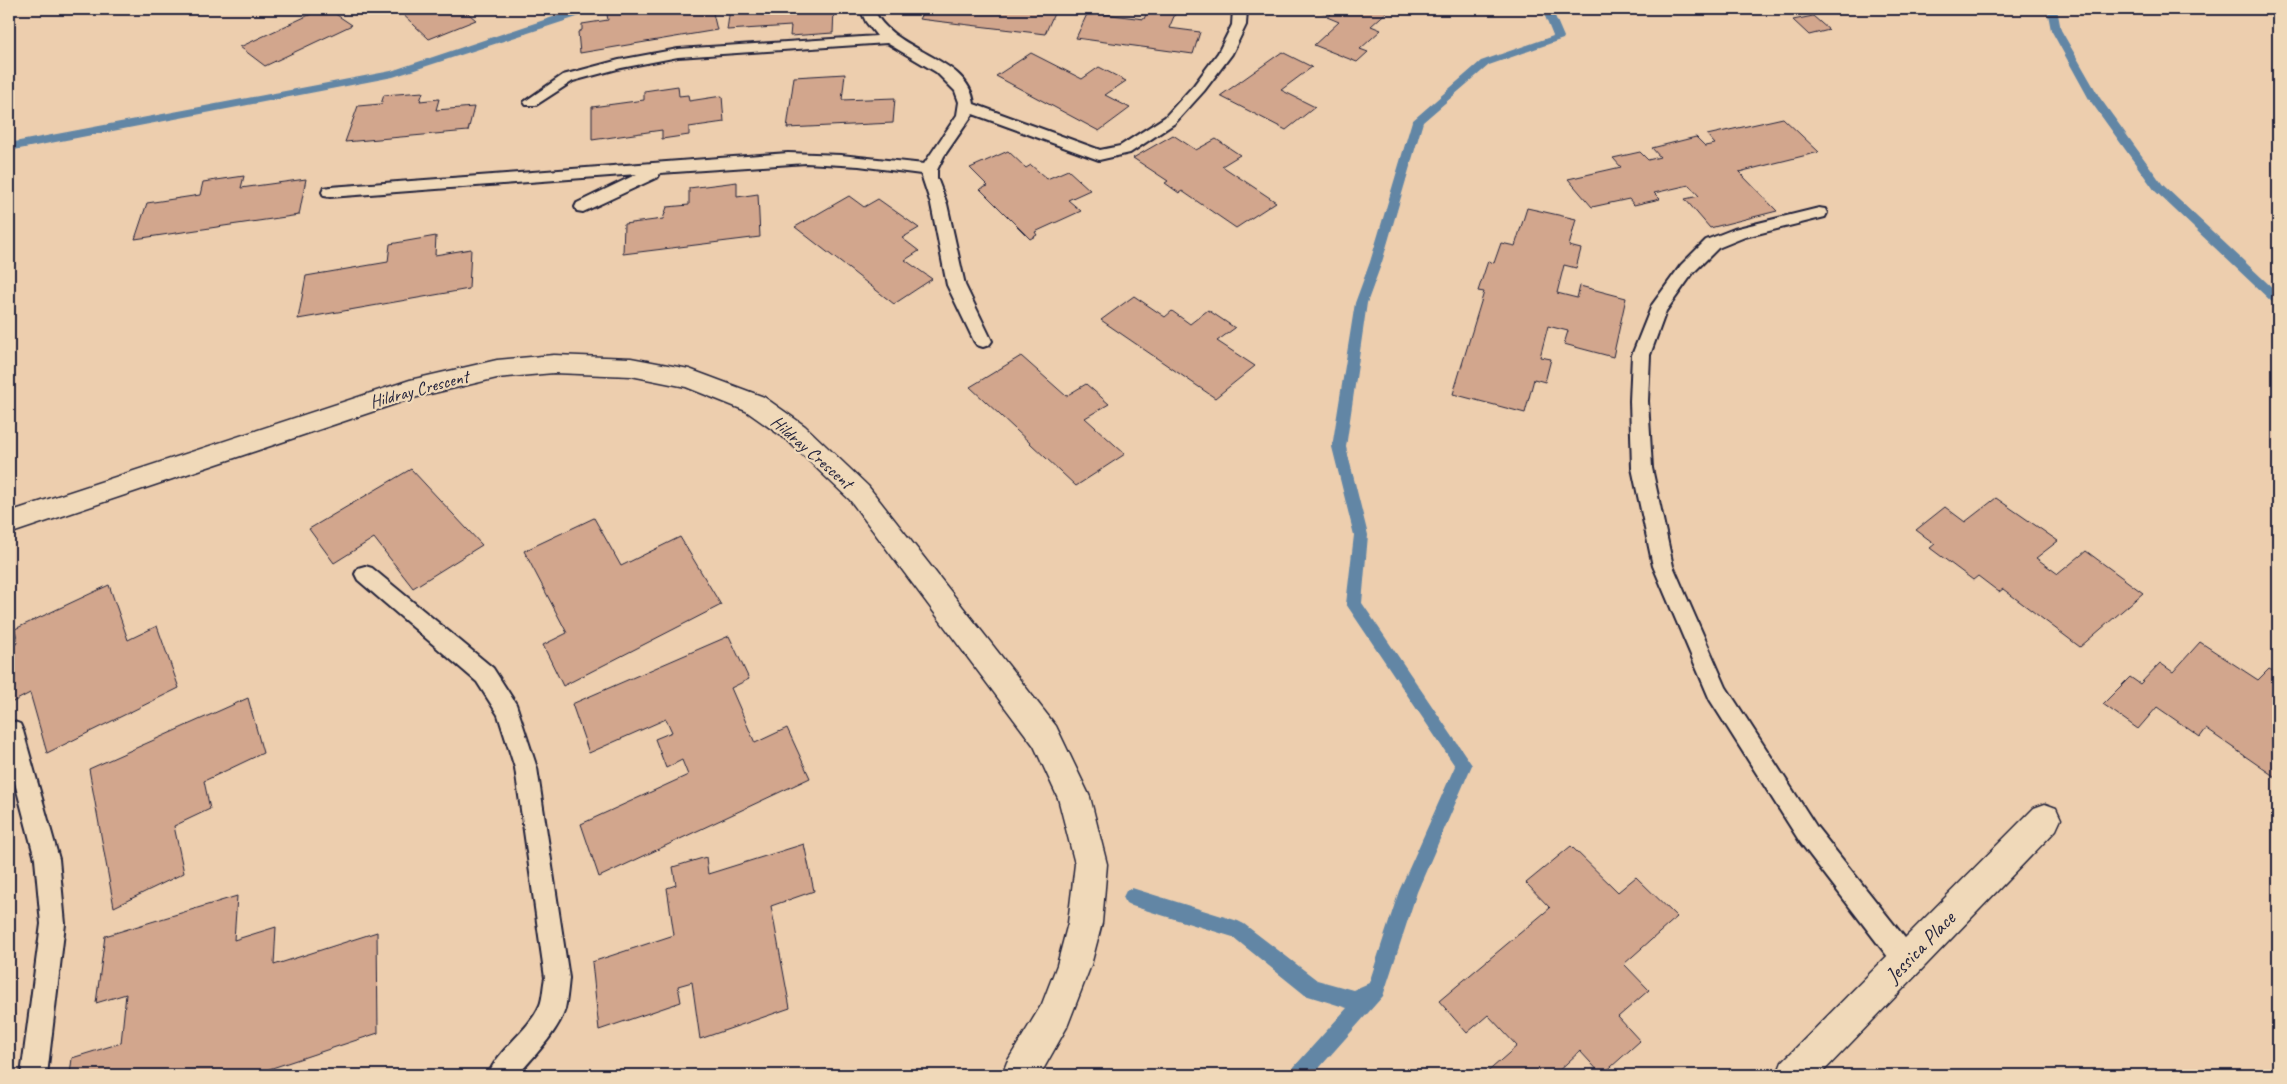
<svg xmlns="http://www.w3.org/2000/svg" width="2287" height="1084" font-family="Caveat,sans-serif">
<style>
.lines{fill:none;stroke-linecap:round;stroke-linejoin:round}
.stream{fill:#6286a5;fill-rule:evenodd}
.building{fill:#d2a68d;stroke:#22223b}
.service-casing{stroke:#22223b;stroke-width:4}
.minor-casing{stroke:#22223b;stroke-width:3}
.service{fill:#f0d9b9;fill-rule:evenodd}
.minor{fill:#f0d9b9;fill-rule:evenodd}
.labels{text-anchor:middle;stroke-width:4.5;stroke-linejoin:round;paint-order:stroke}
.street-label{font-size:18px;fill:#22223b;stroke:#f0d9b9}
.near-street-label{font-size:21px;fill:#22223b;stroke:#f0d9b9}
</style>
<rect width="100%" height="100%" fill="#edceae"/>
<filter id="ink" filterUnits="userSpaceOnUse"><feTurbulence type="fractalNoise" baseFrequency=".02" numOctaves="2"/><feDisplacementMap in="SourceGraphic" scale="10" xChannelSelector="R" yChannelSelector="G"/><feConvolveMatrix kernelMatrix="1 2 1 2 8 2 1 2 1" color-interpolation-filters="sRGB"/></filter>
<g filter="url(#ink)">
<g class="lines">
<path class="stream" d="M577,9H589L577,17L393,77L9,151V143L391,71Z
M1542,9H1552L1564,37L1563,39L1489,65L1423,122L1382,262L1367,303L1346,447L1368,535L1362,603L1472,765L1417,892L1383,996L1313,1075H1290L1293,1068L1347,1008L1305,995L1233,937L1132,906L1126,903L1123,897L1126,891L1132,888L1238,921L1244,924L1317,980L1353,990L1369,983L1399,891L1455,766L1346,604L1354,535L1332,447L1355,303L1370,262L1412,121L1481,61L1553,36Z
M2047,9H2057L2061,30L2100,98L2163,185L2278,293V304L2273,303L2155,191L2089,99L2051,30Z"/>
</g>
<path class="building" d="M322,9H328L352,25L265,66L240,47Z
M397,9H463L476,20L429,39Z
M606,9H648V10L712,9L717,30L580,53L578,32L582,30V24L608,20Z
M730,9H834L833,33L790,36L791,26L727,30Z
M925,9H1056L1045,34L919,19Z
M1310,9H1390L1371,26L1381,30L1360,49L1368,52L1357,62L1314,45L1339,22L1327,17L1331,14Z
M1148,10L1175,14L1169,28L1200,32L1193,54L1076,38L1088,12L1144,19Z
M1813,16L1829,30L1809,35L1793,20Z
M1282,52L1312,67L1281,90L1315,107L1286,130L1220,96Z
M1031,53L1082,79L1099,67L1126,81L1105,95L1130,108L1099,131L996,76Z
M845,74L842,100L895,98L893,123L787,128L794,77Z
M678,86L679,96L688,95L689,101L722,96L724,122L689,127V135L662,139V130L592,140V107L644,100V91Z
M423,92L420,101L439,99L436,110L474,107L468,131L345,142L358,106L381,104L384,95Z
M1783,118L1819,152L1739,172L1777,211L1710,228L1685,199L1699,196L1689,185L1654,193L1660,199L1634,205L1629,199L1592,207L1568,179L1621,167L1613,158L1640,152L1648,160L1660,157L1652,148L1696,137L1705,146L1715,144L1707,135Z
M1173,135L1196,150L1216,139L1240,155L1222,166L1276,202L1236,228L1182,191L1179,193L1165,183L1168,181L1133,158Z
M1008,151L1026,168L1031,165L1047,179L1068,170L1090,190L1068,200L1081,211L1035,232L1037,235L1030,239L980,189L988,186L970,168Z
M244,176L241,188L306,179L299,215L135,239L147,203L200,195L203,182Z
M737,182V197L758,194L760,237L623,254L624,224L663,219L667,207L689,205V188Z
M849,196L864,207L878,199L919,228L902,238L919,251L905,260L932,279L894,304L795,227Z
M1527,208L1576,219L1569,246L1581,249L1576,268L1564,265L1557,293L1577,298L1580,286L1626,298L1613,357L1564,344L1568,331L1548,326L1540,357L1551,359L1545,382L1534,379L1525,413L1453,394L1484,292L1478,291L1488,261L1494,263L1501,243L1515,246Z
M436,236L435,255L471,249L469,289L298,319L306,276L388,262L390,244Z
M1134,296L1165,317L1172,311L1190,324L1208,310L1235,328L1217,341L1255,366L1215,398L1101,320Z
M1021,356L1066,396L1086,384L1109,404L1085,418L1125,454L1076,486L970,387Z
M411,469L482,545L413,588L374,538L334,563L309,529Z
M1996,498L2058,541L2036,558L2058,574L2086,551L2143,593L2080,647L2003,589L1999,592L1978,576L1973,580L1930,548L1935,544L1916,530L1945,507L1965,522Z
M594,518L621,566L680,537L721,605L563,686L543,645L567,633L524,551Z
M109,585L128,640L157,626L179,688L47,753L30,693L9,704V647L18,643L15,629Z
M729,636L749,679L731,688L755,743L787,728L810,778L599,877L581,824L688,775L682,760L666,768L655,739L672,732L666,719L589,753L572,704Z
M2200,642L2258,680L2269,669L2275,672L2278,669V779L2206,729L2200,737L2157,707L2138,729L2103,704L2130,677L2140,684L2160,663L2173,672Z
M248,698L263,753L204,781L210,809L174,826L184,873L114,907L89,769Z
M804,844L814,891L771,906L790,1008L700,1039L692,982L678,986L681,1002L599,1030L592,962L674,935L667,888L676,885L673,867L706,857L708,874Z
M1571,846L1618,892L1636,877L1677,917L1624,964L1649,990L1618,1017L1640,1041L1602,1075L1580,1051L1554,1075H1484L1517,1046L1488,1015L1467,1033L1439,1001L1550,908L1526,883Z
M237,896L234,940L276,927L274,965L377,932L378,1033L251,1075H70L72,1058L121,1043L126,994L96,1003L105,936Z"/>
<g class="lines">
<defs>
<path id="service" d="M860,9H874C890,52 970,56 974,104L1100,150L1120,146L1165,117L1194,85L1218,53L1232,25L1233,9H1247L1246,25L1232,54L1204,91L1175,123L1130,153L1099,160L973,114L944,156L937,170V178L947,204L965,285L992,341L989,345L983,347L977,345L974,341L947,285L931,204L921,174L859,166L806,163L660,173L658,177L583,212L577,211L575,207L577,203L637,174L330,197L324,196L322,192L324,188L330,187L788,153L841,155L924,164L957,115L959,102L955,91L936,72L887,43L678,57L621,68L573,81L536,105H526L524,102L563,75L619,60L678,49L877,36L866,22Z
M1819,208L1825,209L1827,213L1825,217L1745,237L1718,248L1693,273L1666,311L1650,355L1648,401L1652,468L1673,566L1726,687L1816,826L1916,952L1919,961L1916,970L1907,973L1898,970L1800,842L1710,700L1653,566L1632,468L1630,401L1632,355L1652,305L1681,265L1706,240L1734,229Z
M365,566L372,568L493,668L516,704L537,768L569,978C568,988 567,999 565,1009C558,1032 533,1057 518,1075H488C499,1048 528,1032 540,1005C543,998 543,986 545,978L515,768L498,715L477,682L358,580L355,574L358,568Z
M12,721L20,724L23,731L59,859L65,924L47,1075H21L41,924L35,859L9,760V722Z"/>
<path id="minor" d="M554,355L631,358L689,369L764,397L805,426L868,486L1056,726L1090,797L1107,864L1102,923L1091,965L1067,1027L1040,1075H1002L1007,1062L1042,1004L1057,965L1068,923L1075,864L1058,798L1034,746L850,500L787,440L746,411L686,387L631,376L554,373L497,378L413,398L9,534V512L410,380L497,360Z
M2045,804L2056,808L2061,819L2056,830L1820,1075H1777L1782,1062L2034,808Z"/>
</defs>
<use href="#service" class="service-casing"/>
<use href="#minor" class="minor-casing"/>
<use href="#service" class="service"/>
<use href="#minor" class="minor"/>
</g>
</g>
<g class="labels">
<g class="street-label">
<text transform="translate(419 389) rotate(-15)" y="6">Hildray Crescent</text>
<text transform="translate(812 452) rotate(41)" y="6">Hildray Crescent</text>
</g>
<g class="near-street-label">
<text transform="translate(1920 947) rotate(-46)" y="7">Jessica Place</text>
</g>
</g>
<rect width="2287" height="1084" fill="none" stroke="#f0d9b9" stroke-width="30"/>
<rect x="15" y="15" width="2257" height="1054" fill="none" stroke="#22223b" stroke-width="2" filter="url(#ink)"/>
</svg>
